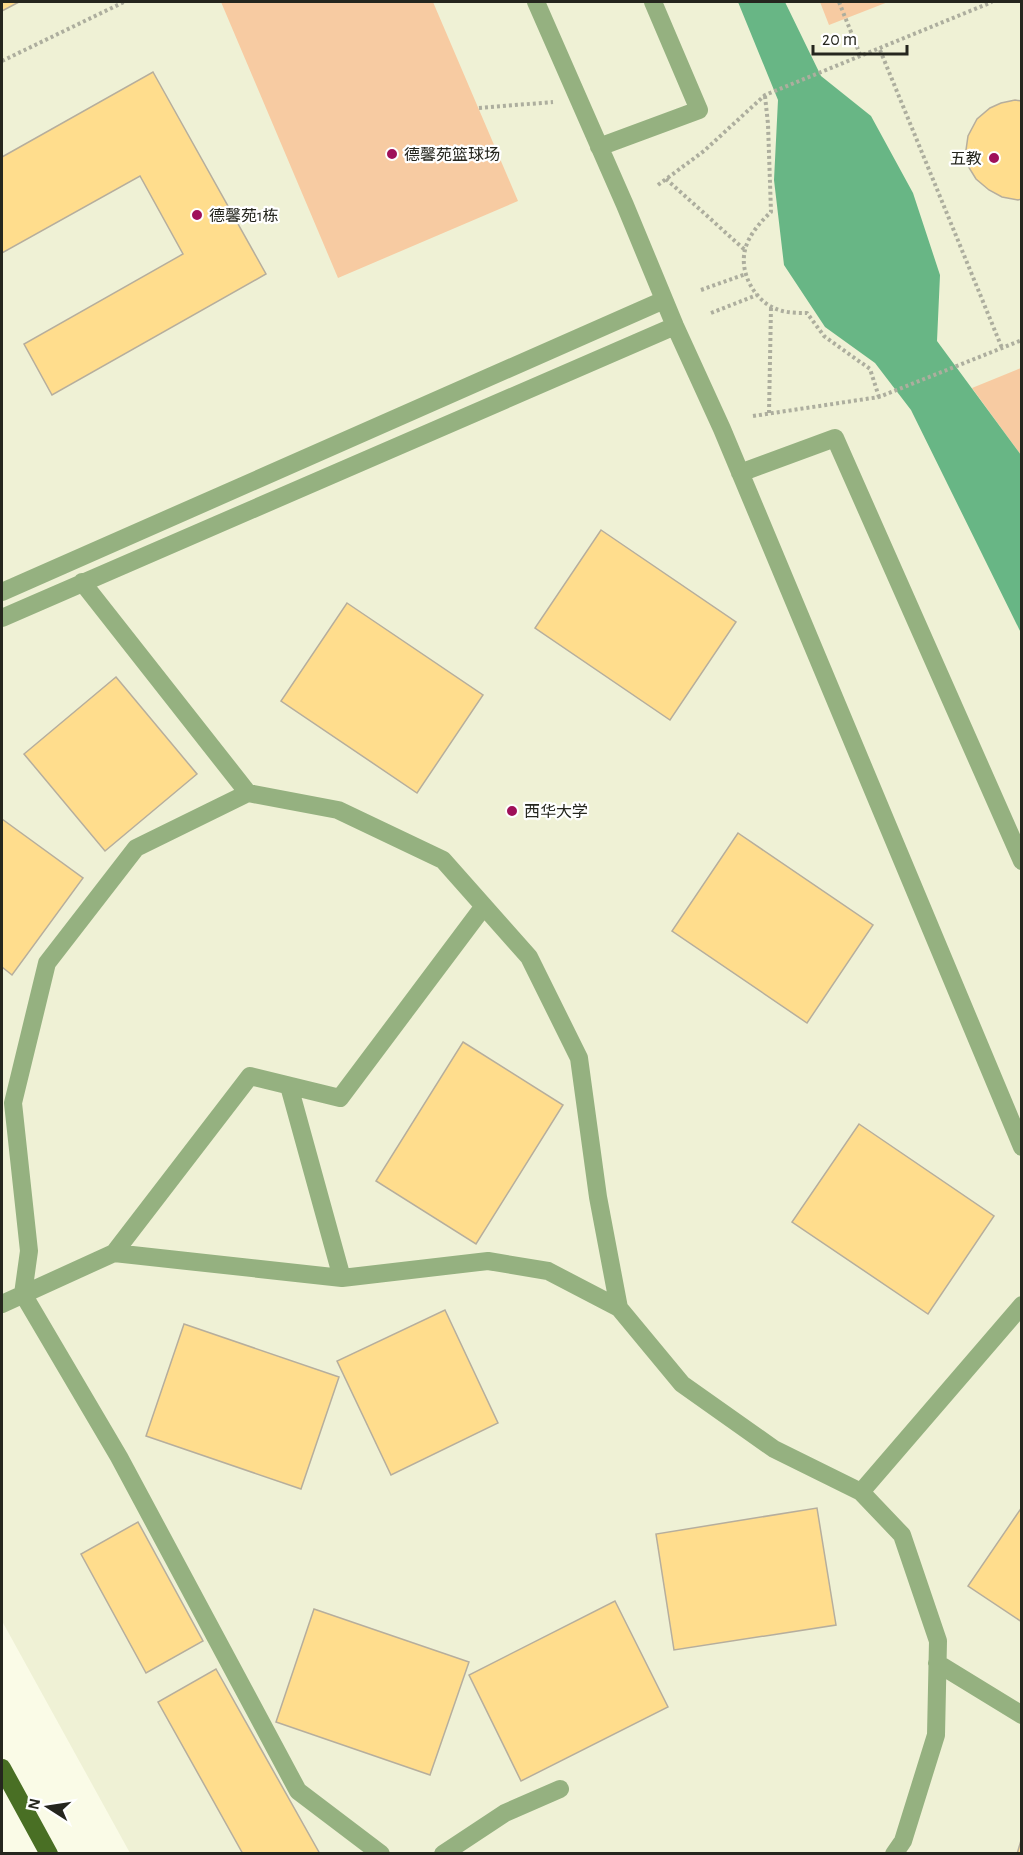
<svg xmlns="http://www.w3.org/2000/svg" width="1023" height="1855" font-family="'Alegreya Sans','Noto Sans SC',sans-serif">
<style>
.built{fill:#eff1d5}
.green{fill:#f7cba2}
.water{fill:#68b685}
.building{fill:#ffdd8d;stroke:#b6ae9d;stroke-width:1.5}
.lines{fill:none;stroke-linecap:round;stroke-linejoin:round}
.path{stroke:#adae9e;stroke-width:4;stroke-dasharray:3 3;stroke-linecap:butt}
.minor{stroke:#95b180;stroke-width:18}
.major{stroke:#496f24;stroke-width:18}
.poi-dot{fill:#9f1059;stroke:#fff;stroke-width:2}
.labels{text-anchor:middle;stroke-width:4.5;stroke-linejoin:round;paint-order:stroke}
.poi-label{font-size:16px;fill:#25261e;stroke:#fff;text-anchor:start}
</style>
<rect width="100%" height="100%" fill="#fafbe7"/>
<path class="built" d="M2,2H1021V1853H130L2,1621Z"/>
<path class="green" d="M221,2H433L518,201L338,278Z
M820,2H888L829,25Z
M1021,368V455L972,388Z"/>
<path class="water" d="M738,2H785L821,76L871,116L913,193L940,275L937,341L1021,455V633L911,410L875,363L825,327L784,265L774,180L778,100Z"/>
<path class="building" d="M2,2H19L2,11Z
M153,72L266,274L52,395L24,344L183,254L140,176L2,253V157Z
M1015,100L1022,101V199L1018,200L1002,197L989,190L976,179L968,166L966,150L968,136L977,119L990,108L1001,103Z
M601,530L736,622L670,720L535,628Z
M347,603L483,695L417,793L281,701Z
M116,677L197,774L105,851L24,754Z
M2,819L83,878L12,975L2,967Z
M738,833L873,925L807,1023L672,931Z
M463,1042L563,1105L476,1244L376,1181Z
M859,1124L994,1216L928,1314L792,1222Z
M445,1310L498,1423L391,1475L337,1361Z
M184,1324L339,1377L301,1489L146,1436Z
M1022,1507V1622L968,1586Z
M817,1508L836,1625L674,1650L656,1534Z
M138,1522L203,1641L146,1673L81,1554Z
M615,1601L668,1707L521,1781L469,1675Z
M314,1609L469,1662L430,1775L276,1722Z
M216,1669L320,1854H243L158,1702Z
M1022,1837V1854H1017Z"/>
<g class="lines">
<path class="path" d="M839,2L861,57
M880,50L1002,348
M2,61L124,2
M765,96L768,124L771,212C761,221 748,236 745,250C739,274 756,303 779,310C788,313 798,313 807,313L824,336L870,369L879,397
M479,108L553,102
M666,179L745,250
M658,185L704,151L765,95L992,2
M701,290L746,274
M711,313L757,295
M769,413L771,307
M753,416L879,397L1022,340"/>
<path class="minor" d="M536,2L625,205L675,326L722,429L1022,1147
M599,147L699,110L653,2
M740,473L835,438L1022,861
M82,582L248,793
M2,592L664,300
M2,618L675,326
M289,1086L342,1278
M114,1253L342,1278L488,1261L548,1271L619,1308
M2,1304L114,1253L250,1076L340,1098L484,906
M861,1492L1022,1305
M937,1663L1022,1715
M381,1854L298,1791L119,1457L23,1294L29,1251L13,1103L47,963L136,848L248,793L338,810L443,860L529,957L579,1058L598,1197L619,1308L682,1384L774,1449L861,1492L902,1535L938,1641L936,1735L903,1841L894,1854
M443,1854L505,1813L560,1789"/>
<path class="major" d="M2,1768L49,1854"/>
</g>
<g class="poi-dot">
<circle cx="392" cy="154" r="6"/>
<circle cx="994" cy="158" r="6"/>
<circle cx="197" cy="215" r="6"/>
<circle cx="512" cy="811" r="6"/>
</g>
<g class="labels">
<g class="poi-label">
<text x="404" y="160">德馨苑篮球场</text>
<text x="982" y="164" text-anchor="end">五教</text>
<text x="209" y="221">德馨苑1栋</text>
<text x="524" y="817">西华大学</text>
</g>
</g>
<rect width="1023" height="1855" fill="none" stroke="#25261e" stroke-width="6"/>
<g transform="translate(48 1807) rotate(282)" stroke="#ffffff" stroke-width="4.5" paint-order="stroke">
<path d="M0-4.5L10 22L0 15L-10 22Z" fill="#25261e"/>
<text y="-9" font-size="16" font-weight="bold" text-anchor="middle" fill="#25261e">N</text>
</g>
<path d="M813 45v9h94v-9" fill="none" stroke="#25261e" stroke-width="3"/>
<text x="822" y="45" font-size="18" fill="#25261e" stroke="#ffffff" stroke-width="4.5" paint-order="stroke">20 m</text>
</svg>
